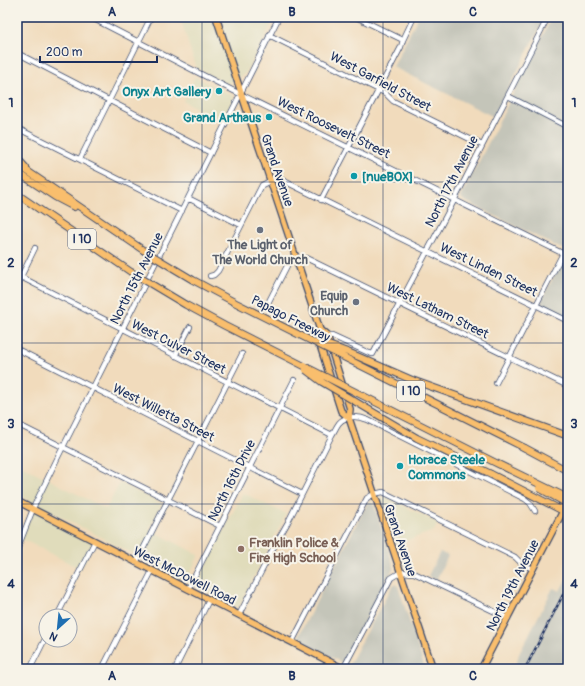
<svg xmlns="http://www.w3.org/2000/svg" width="585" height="686" font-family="Pangolin,sans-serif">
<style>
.built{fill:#e0dcbb}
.industrial{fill:#c4c5b9}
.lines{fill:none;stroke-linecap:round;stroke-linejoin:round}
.minor-casing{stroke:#3b496c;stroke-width:6}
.major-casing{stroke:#3b496c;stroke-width:8}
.highway-casing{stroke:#3b496c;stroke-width:8}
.minor{stroke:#fff;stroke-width:4.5}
.major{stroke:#f9be6d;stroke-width:5.5}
.highway{stroke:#f9be6d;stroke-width:6}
.rail-casing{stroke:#1b2f5e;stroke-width:2.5}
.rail{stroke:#f7f3e8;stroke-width:1;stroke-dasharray:3;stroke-linecap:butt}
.highway-bridge-casing{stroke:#3b496c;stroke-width:8;stroke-linecap:butt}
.highway-bridge{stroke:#f9be6d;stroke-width:6}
.grid{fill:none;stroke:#1b2f5e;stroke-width:1;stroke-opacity:0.55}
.culture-dot{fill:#0f9aa8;stroke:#f7f3e8;stroke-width:1.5}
.worship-dot{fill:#6b7280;stroke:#f7f3e8;stroke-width:1.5}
.education-dot{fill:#8d6e63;stroke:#f7f3e8;stroke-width:1.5}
.labels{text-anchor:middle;stroke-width:4;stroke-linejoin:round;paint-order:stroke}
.shield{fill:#f7f3e8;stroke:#5d6a87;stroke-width:1}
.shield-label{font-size:12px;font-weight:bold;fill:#1b2f5e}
.street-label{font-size:13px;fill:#1b2f5e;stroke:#f7f3e8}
.culture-label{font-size:13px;font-weight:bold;fill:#0d838f;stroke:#f7f3e8;text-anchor:end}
.worship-label{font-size:13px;font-weight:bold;fill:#5b616d;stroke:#f7f3e8}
.education-label{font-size:13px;font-weight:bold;fill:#785e54;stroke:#f7f3e8;text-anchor:start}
.neatline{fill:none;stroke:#1b2f5e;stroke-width:1.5}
.grid-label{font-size:13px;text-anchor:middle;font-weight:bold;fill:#1b2f5e}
</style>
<rect width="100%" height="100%" fill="#f7f3e8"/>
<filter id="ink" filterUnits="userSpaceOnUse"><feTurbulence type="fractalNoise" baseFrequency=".025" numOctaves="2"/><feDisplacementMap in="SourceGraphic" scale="8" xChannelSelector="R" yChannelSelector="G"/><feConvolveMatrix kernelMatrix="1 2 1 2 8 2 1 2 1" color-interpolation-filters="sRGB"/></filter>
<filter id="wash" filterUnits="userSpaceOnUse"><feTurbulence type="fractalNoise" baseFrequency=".012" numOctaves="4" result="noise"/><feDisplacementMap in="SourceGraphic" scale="16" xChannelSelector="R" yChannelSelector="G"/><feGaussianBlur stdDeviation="0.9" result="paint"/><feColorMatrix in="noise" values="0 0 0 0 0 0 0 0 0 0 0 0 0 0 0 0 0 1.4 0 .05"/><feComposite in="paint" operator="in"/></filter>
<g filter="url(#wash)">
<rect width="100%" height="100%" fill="#f1dbbc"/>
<path class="built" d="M180,17H275L246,73L228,84L196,68Z
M195,77L233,96L234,98L222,121L183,101Z
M17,463L106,509L120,483L162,504L149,529L199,555L186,581L17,494Z
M243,493L286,514L239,606L236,607L196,586V584Z
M384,497H386L438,523L434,531L396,544L382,501V500Z
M33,509L95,541L81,569L22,539Z"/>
<path class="industrial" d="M418,17H545L494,117L393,67Z
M552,17H568V252L463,200L461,197Z
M565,259L568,260V317L542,304L541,301L562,261Z
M368,502L372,503L374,505L394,567L344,659L341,662L299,640L298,637Z
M440,552L448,556L436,580L428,576Z
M568,576V669H515L519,654L553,588L560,591Z
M394,584L398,586L425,669H355L350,667V663L391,588Z"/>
</g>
<g filter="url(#ink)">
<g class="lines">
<defs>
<path id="minor" d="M90,17L230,89L568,256
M356,17L403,40
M17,23L20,17
M269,35L385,93L393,101L482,145
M17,53L211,153
M508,96L568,127
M17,128L182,211
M80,159L151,17
M188,198L241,225
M321,200L401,47L403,40L414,17
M17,275L332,435
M210,276L214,275L218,271L262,185L276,178H278L568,321
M17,285L35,248
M267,305L289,262L296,258H306L568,386
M318,339L327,336H332L369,353L373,354L457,195L548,17
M17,349L302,494
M175,356L190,327
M496,383L563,253
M17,424L220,526
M17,550L35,504L57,459L279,17
M136,563L242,354
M188,589L294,380
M239,615L276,543L288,522L332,435C334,432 336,427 339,423C346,415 359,416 368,420L525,499L530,503L535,511
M57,616L95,541
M292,642L367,498L374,494L383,492L515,557L522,564L533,569
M30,669L46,637
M102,669L152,571
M175,669L209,600
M343,669L391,578L401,572L414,573L508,618"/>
<path id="major" d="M216,17L296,258L320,330L318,339L341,411L349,418
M320,330L327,336L350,409L349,418L433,669
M17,501L344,669
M481,669L563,511L562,503L568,492"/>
<path id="highway" d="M17,158L26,168
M17,164L143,250
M17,172L55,197L74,207
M17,194L131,272
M412,380L457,396L568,436
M525,448L568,471
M491,474L563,511"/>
</defs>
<use href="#minor" class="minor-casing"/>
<use href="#major" class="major-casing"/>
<use href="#highway" class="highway-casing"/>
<use href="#minor" class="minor"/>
<use href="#major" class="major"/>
<use href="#highway" class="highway"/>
<defs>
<path id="rail" d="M525,669L568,585"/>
</defs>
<use href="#rail" class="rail-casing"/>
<use href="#rail" class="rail"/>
<defs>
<path id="highway-bridge" d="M143,250L193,280L236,303L525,448
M131,272L186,305L225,326L494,462L568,498
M323,343L350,353L412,380
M306,370L322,382L417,438L491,474
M539,488L568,504"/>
</defs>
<use href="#highway-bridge" class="highway-bridge-casing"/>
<use href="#highway-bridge" class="highway-bridge"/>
</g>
</g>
<path class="grid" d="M202,17V669M383,17V669M17,182H568M17,343H568M17,504H568"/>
<g class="culture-dot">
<circle cx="219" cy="91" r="4"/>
<circle cx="269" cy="117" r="4"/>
<circle cx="354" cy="176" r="4"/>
<circle cx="400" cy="466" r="4"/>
</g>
<g class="worship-dot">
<circle cx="260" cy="230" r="4"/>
<circle cx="356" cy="302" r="4"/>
</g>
<circle class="education-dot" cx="241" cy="549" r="4"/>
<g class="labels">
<g class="shield">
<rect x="68" y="229" width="28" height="20" rx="3"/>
<rect x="397" y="381" width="28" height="20" rx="3"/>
</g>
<g class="shield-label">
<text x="82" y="243">I 10</text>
<text x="411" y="395">I 10</text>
</g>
<g class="street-label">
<text transform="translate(381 81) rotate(28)" y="5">West Garfield Street</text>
<text transform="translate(334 127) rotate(26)" y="5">West Roosevelt Street</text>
<text transform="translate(278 170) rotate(71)" y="5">Grand Avenue</text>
<text transform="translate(451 181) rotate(-63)" y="5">North 17th Avenue</text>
<text transform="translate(489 269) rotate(26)" y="5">West Linden Street</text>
<text transform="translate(136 278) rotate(-63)" y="5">North 15th Avenue</text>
<text transform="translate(438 310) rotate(26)" y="5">West Latham Street</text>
<text transform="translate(291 318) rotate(27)" y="5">Papago Freeway</text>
<text transform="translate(179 346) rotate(27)" y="5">West Culver Street</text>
<text transform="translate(164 412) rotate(27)" y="5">West Willetta Street</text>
<text transform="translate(231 480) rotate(-63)" y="5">North 16th Drive</text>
<text transform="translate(401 540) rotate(71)" y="5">Grand Avenue</text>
<text transform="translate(185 575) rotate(27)" y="5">West McDowell Road</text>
<text transform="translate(512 585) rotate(-63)" y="5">North 19th Avenue</text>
</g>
<g class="culture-label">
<text x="211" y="96">Onyx Art Gallery</text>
<text x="261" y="122">Grand Arthaus</text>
<text x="362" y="181" text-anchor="start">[nueBOX]</text>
<text x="408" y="464" text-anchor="start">Horace Steele<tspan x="408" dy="15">Commons</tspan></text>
</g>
<g class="worship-label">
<text x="260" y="249">The Light of<tspan x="260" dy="15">The World Church</tspan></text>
<text x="348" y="300" text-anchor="end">Equip<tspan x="348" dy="15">Church</tspan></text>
</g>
<g class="education-label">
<text x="249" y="547">Franklin Police &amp;<tspan x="249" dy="15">Fire High School</tspan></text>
</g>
</g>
<rect width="585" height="686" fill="none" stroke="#f7f3e8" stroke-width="44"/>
<g transform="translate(58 628) rotate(207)"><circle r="19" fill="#f7f3e8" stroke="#9fa5b1"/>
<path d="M0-3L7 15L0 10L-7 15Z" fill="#1f6fb2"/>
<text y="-6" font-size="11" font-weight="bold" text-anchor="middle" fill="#1b2f5e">N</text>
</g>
<path d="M40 56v6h117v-6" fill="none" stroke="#1b2f5e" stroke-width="2"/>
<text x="46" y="56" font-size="12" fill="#1b2f5e" stroke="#f7f3e8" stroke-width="3" paint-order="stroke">200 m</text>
<rect x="22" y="22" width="541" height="642" class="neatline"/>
<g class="grid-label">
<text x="112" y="16">A</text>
<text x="292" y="16">B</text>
<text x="473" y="16">C</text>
<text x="11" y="107">1</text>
<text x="574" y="107">1</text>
<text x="11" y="267">2</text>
<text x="574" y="267">2</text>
<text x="11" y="428">3</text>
<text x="574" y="428">3</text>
<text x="11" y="588">4</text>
<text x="574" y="588">4</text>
<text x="112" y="680">A</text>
<text x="292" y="680">B</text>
<text x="473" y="680">C</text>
</g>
</svg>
